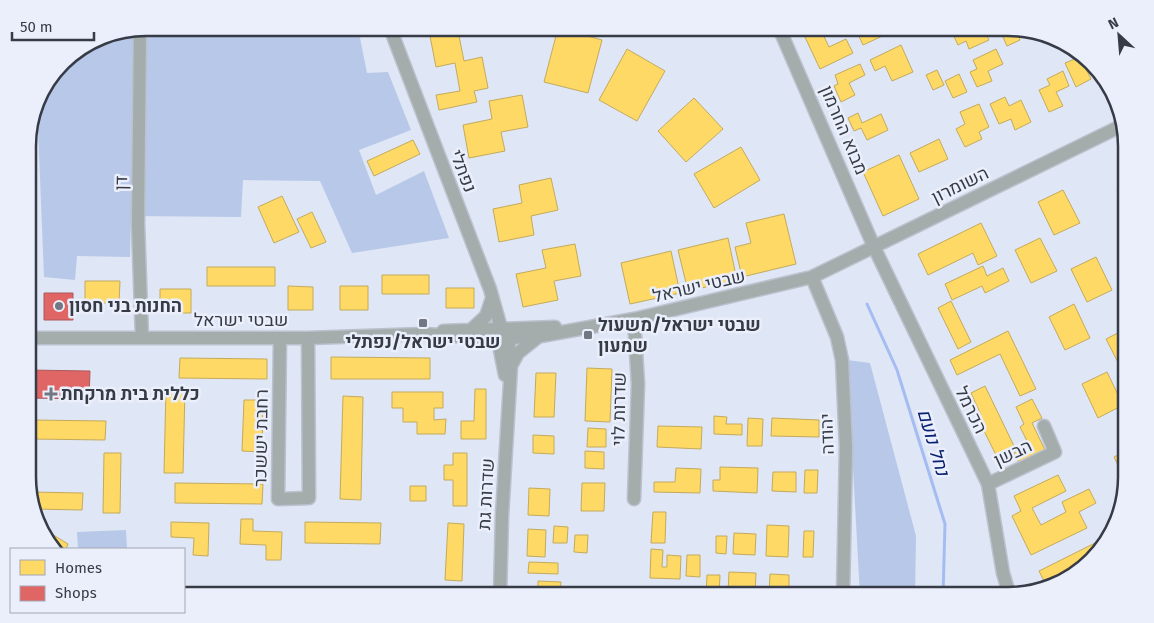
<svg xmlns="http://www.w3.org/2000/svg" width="1154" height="623" font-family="'Fira Sans',Heebo,sans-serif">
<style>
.green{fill:#b8c8e8}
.homes{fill:#ffd966;stroke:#c3aa5c}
.shops{fill:#e06666;stroke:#ad595c}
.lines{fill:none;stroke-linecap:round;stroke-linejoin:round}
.stream{stroke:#a4bcf2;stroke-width:3}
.minor-casing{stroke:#bbc1cd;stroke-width:15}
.minor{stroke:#a4acac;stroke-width:12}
.poi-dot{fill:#717783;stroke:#eaeffb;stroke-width:2}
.labels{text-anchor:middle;stroke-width:5;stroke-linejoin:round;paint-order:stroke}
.street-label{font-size:18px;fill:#363b46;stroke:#eaeffb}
.poi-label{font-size:18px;font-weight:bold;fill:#363b46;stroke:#eaeffb;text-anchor:start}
.water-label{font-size:19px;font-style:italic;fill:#0a2172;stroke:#eaeffb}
.rim{fill:none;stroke:#363b46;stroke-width:2.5}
</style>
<rect width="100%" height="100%" fill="#dfe6f5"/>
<path class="green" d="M146,28H358L367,73L388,72L411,130L359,150L376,195L424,171L449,238L352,253L320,181L243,180L241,217L131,216L130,257L77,256L75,280L44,277L37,103C44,77 76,48 100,37C114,31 132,30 146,28Z
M847,360L870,363L916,536L915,595H860Z
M126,530L127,549H78L77,532Z"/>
<path class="homes" d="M558,28L602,40L588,93L544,82Z
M820,28L829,47L846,39L853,53L820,69L804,35Z
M867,28H889L891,32L863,45L857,32Z
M950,28H968L969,30L983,28L989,40L969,49L966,41L958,45Z
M999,28L1016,29L1020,40L1007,46Z
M458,31L464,61L482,57L488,88L474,91L477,102L439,110L436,95L460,91L455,63L436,67L430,36Z
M901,45L913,72L892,81L885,66L875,71L870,60Z
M627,49L665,71L637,121L599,100Z
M996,49L1003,64L988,71L992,81L977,87L970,72L977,69L973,60Z
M1080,57L1091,79L1076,87L1065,63Z
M860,64L865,75L849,83L855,95L841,102L834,86L838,84L835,75Z
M1093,68L1106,80L1107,81L1100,84Z
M937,70L944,85L933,90L926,75Z
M1063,71L1069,86L1056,92L1063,106L1049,112L1039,90L1050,85L1047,79Z
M959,74L967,92L953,98L945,81Z
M522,95L528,127L501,132L505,151L469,158L463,125L492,119L489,101Z
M1005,97L1009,106L1021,100L1031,122L1015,130L1011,119L999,124L990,104Z
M694,98L723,129L686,162L658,131Z
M979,104L989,127L979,132L982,139L965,147L956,129L965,124L960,112Z
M858,113L862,123L881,114L888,130L867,140L861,128L854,131L848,118Z
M939,139L948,159L919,172L910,153Z
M413,140L420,154L374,176L367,161Z
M741,147L760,180L714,208L694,174Z
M899,155L919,199L883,216L863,172Z
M551,178L558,210L531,216L534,235L499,242L493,209L522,203L519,185Z
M1126,187V210L1117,191Z
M1063,190L1080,223L1054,235L1038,202Z
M282,196L299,232L274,243L258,207Z
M312,212L326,242L311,248L297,219Z
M784,214L796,264L742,277L735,247L751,243L746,223Z
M981,223L997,256L978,265L973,253L928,275L918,254Z
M728,238L737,280L688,291L678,250Z
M1040,238L1057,271L1031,283L1015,250Z
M575,244L581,276L554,281L558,300L523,307L516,274L546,268L542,250Z
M671,251L680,293L630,304L621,263Z
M1096,257L1112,290L1087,302L1071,269Z
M983,266L987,276L1003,268L1009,281L985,293L982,286L952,300L945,284Z
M207,267H275V286H207Z
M382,275H429V294H382Z
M85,281H120L119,303H85Z
M288,286L313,287V310H288Z
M340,286H368V310H340Z
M446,288H474V308H446Z
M160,289H191V313H160Z
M951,301L971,342L958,349L938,308Z
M1074,304L1090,338L1065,350L1049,317Z
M1126,329V370L1123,372L1106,339Z
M1008,331L1036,389L1020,396L1000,354L957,375L950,360Z
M331,357L430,358V379H331Z
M180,358L267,359V379L179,378Z
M587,368L612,369L610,422L585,421Z
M1107,372L1123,405L1098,418L1082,384Z
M536,373H556L554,417H534Z
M985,386L1014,446L996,455L977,417L981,415L971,393Z
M166,389H185L183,473H164Z
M475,389H486V439H461V421H474Z
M392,392H443V408H434V420L446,419L445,434H417V422H403V408H392Z
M343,396L363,397L361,500L340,499Z
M1032,399L1042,418L1032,423L1045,450L1019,463L1014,453L1029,445L1020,427L1024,424L1016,407Z
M244,400H263L262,452L242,451Z
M714,416L727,417L726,424H742V435L714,434Z
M748,418L763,419L762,446H747Z
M772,418L819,420V437L771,436Z
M32,420L106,421L105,440L32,439Z
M658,426L702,427L701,449L657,447Z
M588,428L606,429V447H587Z
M533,435L554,436V454L533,453Z
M585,451L604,452V469L585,468Z
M1126,451V481L1114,457Z
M104,453H121L120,513H103Z
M453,453H467V506H453V480H444V465H453Z
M720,467L758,468L757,493L713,491V480H720Z
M676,468L701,469L700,493L654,492V482H675Z
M805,470H818L817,493H804Z
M773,472H796V492L772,491Z
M1058,475L1066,491L1032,508L1041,525L1066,512L1062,502L1089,489L1096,503L1079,512L1087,528L1031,555L1012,516L1021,511L1014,496Z
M175,483L263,484L262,504L175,503Z
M582,483H605L604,511H581Z
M410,486H426V501H410Z
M529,488L550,489L549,516L528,515Z
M29,492L83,493L82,510L35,509Z
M653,512H666L665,543H651Z
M241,519H253V531L282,532L281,560H266V545L240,544Z
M171,522L209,523L208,556L193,555L194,538L171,537Z
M305,522L381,523L380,544L305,543Z
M448,523L464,524L462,581L445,580Z
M767,525L789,526L788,557L766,556Z
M554,526L568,527L567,543H553Z
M42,528L68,544L66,549H55L48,543Z
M528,529L546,530L545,557L527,556Z
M804,531H814L813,557H803Z
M734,533L756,534L755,555L733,554Z
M575,535H588L587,553L574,552Z
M716,536H727L726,554L716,553Z
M1107,537L1073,576L1046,585L1039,571Z
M651,549L663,550L662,567H667V555L681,556L680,579L650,578Z
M687,555H700V577L686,576Z
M529,562L558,563V574L528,573Z
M729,572L756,573L755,594L728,593Z
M770,574L789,575V595H769Z
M707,575H720L719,595H706Z
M538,581L561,582L560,592L538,591Z
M623,588L637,589V595H622Z"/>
<path class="shops" d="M44,293H73V320H44Z
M28,370L90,371L89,399L28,398Z"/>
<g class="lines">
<path class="stream" d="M867,304L897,370L945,524L943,595"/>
<defs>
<path id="minor" d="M390,28L490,289L501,328L508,338L511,366L502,516L500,595
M779,28L874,247L988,484L1003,573L1008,590L1013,595
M140,29L138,224L142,338
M812,277L837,337L842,360L846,447L843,595
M473,328L486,316L492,298
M500,330L499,345L505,375
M443,331L555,327
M28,338H308L424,334L499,339L541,336L634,319L812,277L1123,125
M280,338L278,499L309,498L308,338
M511,366L518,353L538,337
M988,484L1055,452L1044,426
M634,499L638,384L634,319"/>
</defs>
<use href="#minor" class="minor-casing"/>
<use href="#minor" class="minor"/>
</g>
<g class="poi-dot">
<circle cx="59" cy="306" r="5"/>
<rect x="418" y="318" width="10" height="10" rx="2.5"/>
<rect x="583" y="330" width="10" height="10" rx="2.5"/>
<path d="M48.5 386.5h5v5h5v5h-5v5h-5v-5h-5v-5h5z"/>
</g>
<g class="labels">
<g class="street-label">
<text transform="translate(844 130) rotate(67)" y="6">מבוא החרמון</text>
<text transform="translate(463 171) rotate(69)" y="6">נפתלי</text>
<text transform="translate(121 183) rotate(-89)" y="6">דן</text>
<text transform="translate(960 185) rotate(-26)" y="6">השומרון</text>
<text transform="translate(699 286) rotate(-13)" y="6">שבטי ישראל</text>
<text x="241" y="326">שבטי ישראל</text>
<text transform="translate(619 409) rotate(-89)" y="6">שדרות לוי</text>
<text transform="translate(971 410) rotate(64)" y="6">הכרמל</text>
<text transform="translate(827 434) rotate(-92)" y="6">יהודה</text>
<text transform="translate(261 438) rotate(-89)" y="6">רחבת יששכר</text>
<text transform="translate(1013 453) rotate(-25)" y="6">הבשן</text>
<text transform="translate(486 494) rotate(-87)" y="6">שדרות גת</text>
</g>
<g class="poi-label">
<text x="69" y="312">החנות בני חסון</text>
<text x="598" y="331">שבטי ישראל/משעול<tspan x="598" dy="21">שמעון</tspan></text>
<text x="423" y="348" text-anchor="middle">שבטי ישראל/נפתלי</text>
<text x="61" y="400">כללית בית מרקחת</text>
</g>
<g class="water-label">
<text transform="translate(934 442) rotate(73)" y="7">נחל נועם</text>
</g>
</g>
<path d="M0 0H1154V623H0ZM146 36H1008A110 110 0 0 1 1118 146V477A110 110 0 0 1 1008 587H146A110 110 0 0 1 36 477V146A110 110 0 0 1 146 36Z" fill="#eaeffb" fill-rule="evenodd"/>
<path class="rim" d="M146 36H1008A110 110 0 0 1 1118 146V477A110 110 0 0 1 1008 587H146A110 110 0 0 1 36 477V146A110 110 0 0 1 146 36Z"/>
<rect x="10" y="548" width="175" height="65" fill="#eaeffb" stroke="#a2a7b3"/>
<rect x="20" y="560" width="25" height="15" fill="#ffd966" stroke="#a2a7b3"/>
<text x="55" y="573" font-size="15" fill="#363b46">Homes</text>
<rect x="20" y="586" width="25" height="15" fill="#e06666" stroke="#a2a7b3"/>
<text x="55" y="598" font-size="15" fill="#363b46">Shops</text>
<g transform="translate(1119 35) rotate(334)" stroke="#eaeffb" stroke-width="4" paint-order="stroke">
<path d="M0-4L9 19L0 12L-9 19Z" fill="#363b46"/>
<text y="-8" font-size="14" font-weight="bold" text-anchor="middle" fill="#363b46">N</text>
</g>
<path d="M12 32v8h82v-8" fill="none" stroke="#363b46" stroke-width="2.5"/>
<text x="20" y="32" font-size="15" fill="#363b46" stroke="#eaeffb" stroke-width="4" paint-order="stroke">50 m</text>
</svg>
